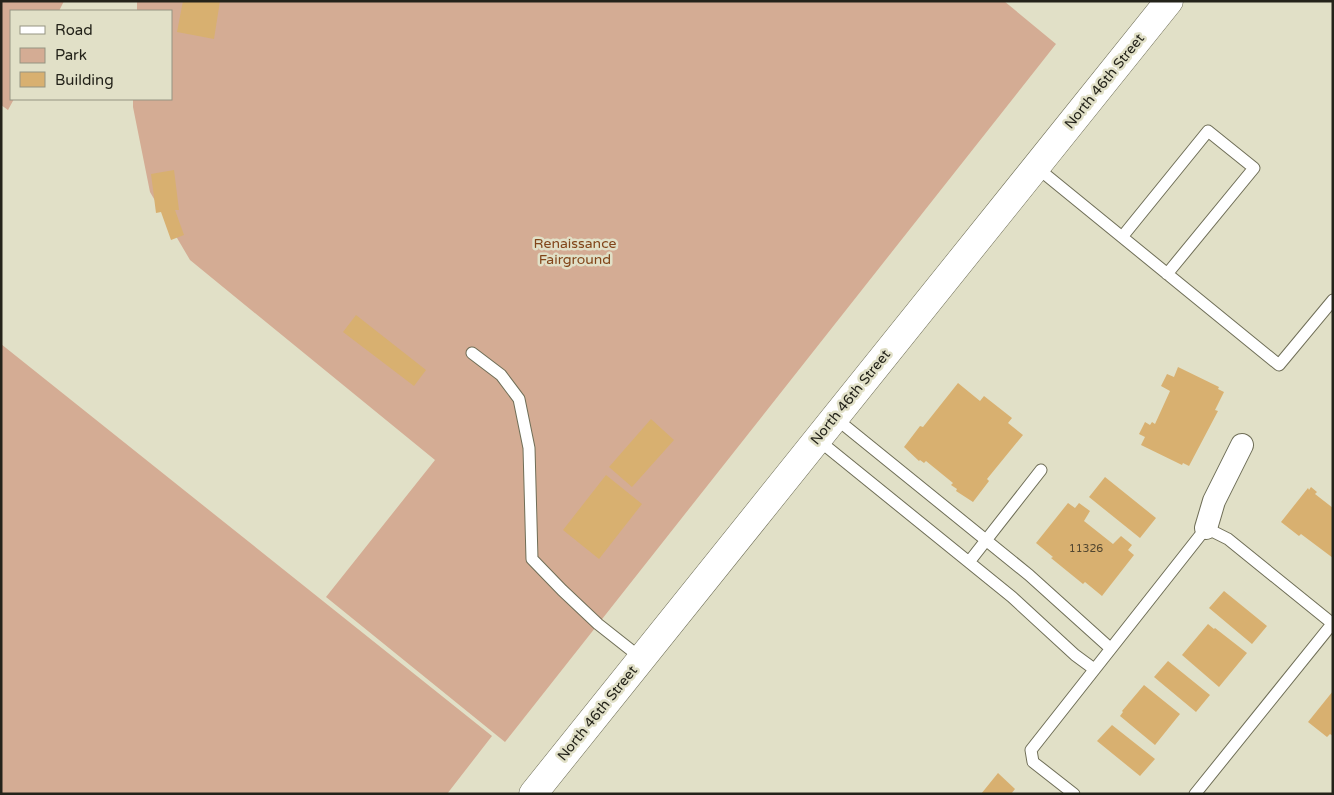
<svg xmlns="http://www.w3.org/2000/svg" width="1334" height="795" font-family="'Varela Round',sans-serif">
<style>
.green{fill:#d4ac94}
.building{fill:#d8b070}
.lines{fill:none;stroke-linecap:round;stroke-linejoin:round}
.lane-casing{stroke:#6f6e57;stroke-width:13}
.street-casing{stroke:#6f6e57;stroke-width:24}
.secondary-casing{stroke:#6f6e57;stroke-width:29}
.lane{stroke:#fff;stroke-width:11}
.street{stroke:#fff;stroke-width:22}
.secondary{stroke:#fff;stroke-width:28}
.labels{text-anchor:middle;stroke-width:5;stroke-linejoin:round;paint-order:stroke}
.number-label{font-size:11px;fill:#514630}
.street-label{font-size:14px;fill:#24231a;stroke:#e1e0c7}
.park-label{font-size:14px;fill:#82461a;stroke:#e1e0c7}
</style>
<rect width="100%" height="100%" fill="#e1e0c7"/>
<path class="green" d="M1,1H64L59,11H11V99H14L8,110L1,105Z
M137,1H1004L1056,44L505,742L326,597L435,460L190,260L150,192L133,107V99H171V11H137Z
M1,344L492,736L447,794H1Z"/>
<path class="building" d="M183,1H220L214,39L177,32Z
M174,170L179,210H175L184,235L171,240L161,212L156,213L151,174Z
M356,315L426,370L414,386L343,332Z
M1178,367L1219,387L1218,389L1224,392L1215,410L1218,411L1189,466L1183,463L1182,465L1141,445L1145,437L1139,434L1145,422L1150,425L1152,422L1155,424L1170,391L1161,386L1167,374L1174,377Z
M958,383L980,401L984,396L1012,418L1008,423L1023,435L987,479L989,481L973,502L956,491L957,489L951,485L953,483L926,461L924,463L920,460L919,461L904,447L920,426L923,427Z
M651,419L674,440L632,487L609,467Z
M606,475L642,504L599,559L563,530Z
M1105,477L1156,518L1140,538L1089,497Z
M1311,487L1317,492L1315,494L1333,508V558L1301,534L1299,536L1281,522L1308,488L1309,490Z
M1068,503L1075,508L1079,503L1090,511L1084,521L1113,544L1121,536L1132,545L1128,550L1134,555L1102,596L1085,582L1083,584L1051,558L1053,557L1036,543Z
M1224,591L1267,626L1252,644L1209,608Z
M1208,624L1214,629L1215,628L1247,653L1219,687L1182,655Z
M1168,661L1210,695L1196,712L1154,677Z
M1144,685L1180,714L1155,745L1120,716L1123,712L1122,711Z
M1333,691V736L1330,734L1327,737L1308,722Z
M1112,725L1155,759L1140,776L1097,741Z
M998,773L1015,789L1011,794H981Z"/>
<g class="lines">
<defs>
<path id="lane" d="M1035,166L1279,365L1333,300
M1122,237L1208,131L1254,168L1167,274
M472,353L501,375L519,399L529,448L532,559L562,590L598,624L641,658
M834,417L1029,575L1110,648
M817,439L1012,597L1075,655L1094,669
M969,562L1041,470
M1074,794L1033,762L1031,750L1206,528L1228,539L1333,624
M1195,794L1332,624"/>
<path id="street" d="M1206,528L1214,501L1242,445"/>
<path id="secondary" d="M533,794L1169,1"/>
</defs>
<use href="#lane" class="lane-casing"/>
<use href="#street" class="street-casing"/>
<use href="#secondary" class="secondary-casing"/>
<use href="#lane" class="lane"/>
<use href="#street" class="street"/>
<use href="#secondary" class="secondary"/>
</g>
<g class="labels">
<g class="number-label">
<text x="1086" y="552">11326</text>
</g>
<g class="street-label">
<text transform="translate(1104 81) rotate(-51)" y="5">North 46th Street</text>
<text transform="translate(850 397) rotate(-51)" y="5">North 46th Street</text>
<text transform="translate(597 713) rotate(-51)" y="5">North 46th Street</text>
</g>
<g class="park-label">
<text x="575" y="248">Renaissance<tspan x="575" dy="16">Fairground</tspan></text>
</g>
</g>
<rect width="1334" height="795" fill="none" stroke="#24231a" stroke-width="5"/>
<rect x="10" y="10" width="162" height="90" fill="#e1e0c7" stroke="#959482"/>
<rect x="20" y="26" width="25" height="8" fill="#ffffff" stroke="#959482"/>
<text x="55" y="35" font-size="15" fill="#24231a">Road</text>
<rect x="20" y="48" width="25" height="15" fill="#d4ac94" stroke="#959482"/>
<text x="55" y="60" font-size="15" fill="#24231a">Park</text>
<rect x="20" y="72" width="25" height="15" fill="#d8b070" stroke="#959482"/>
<text x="55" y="85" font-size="15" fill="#24231a">Building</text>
</svg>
